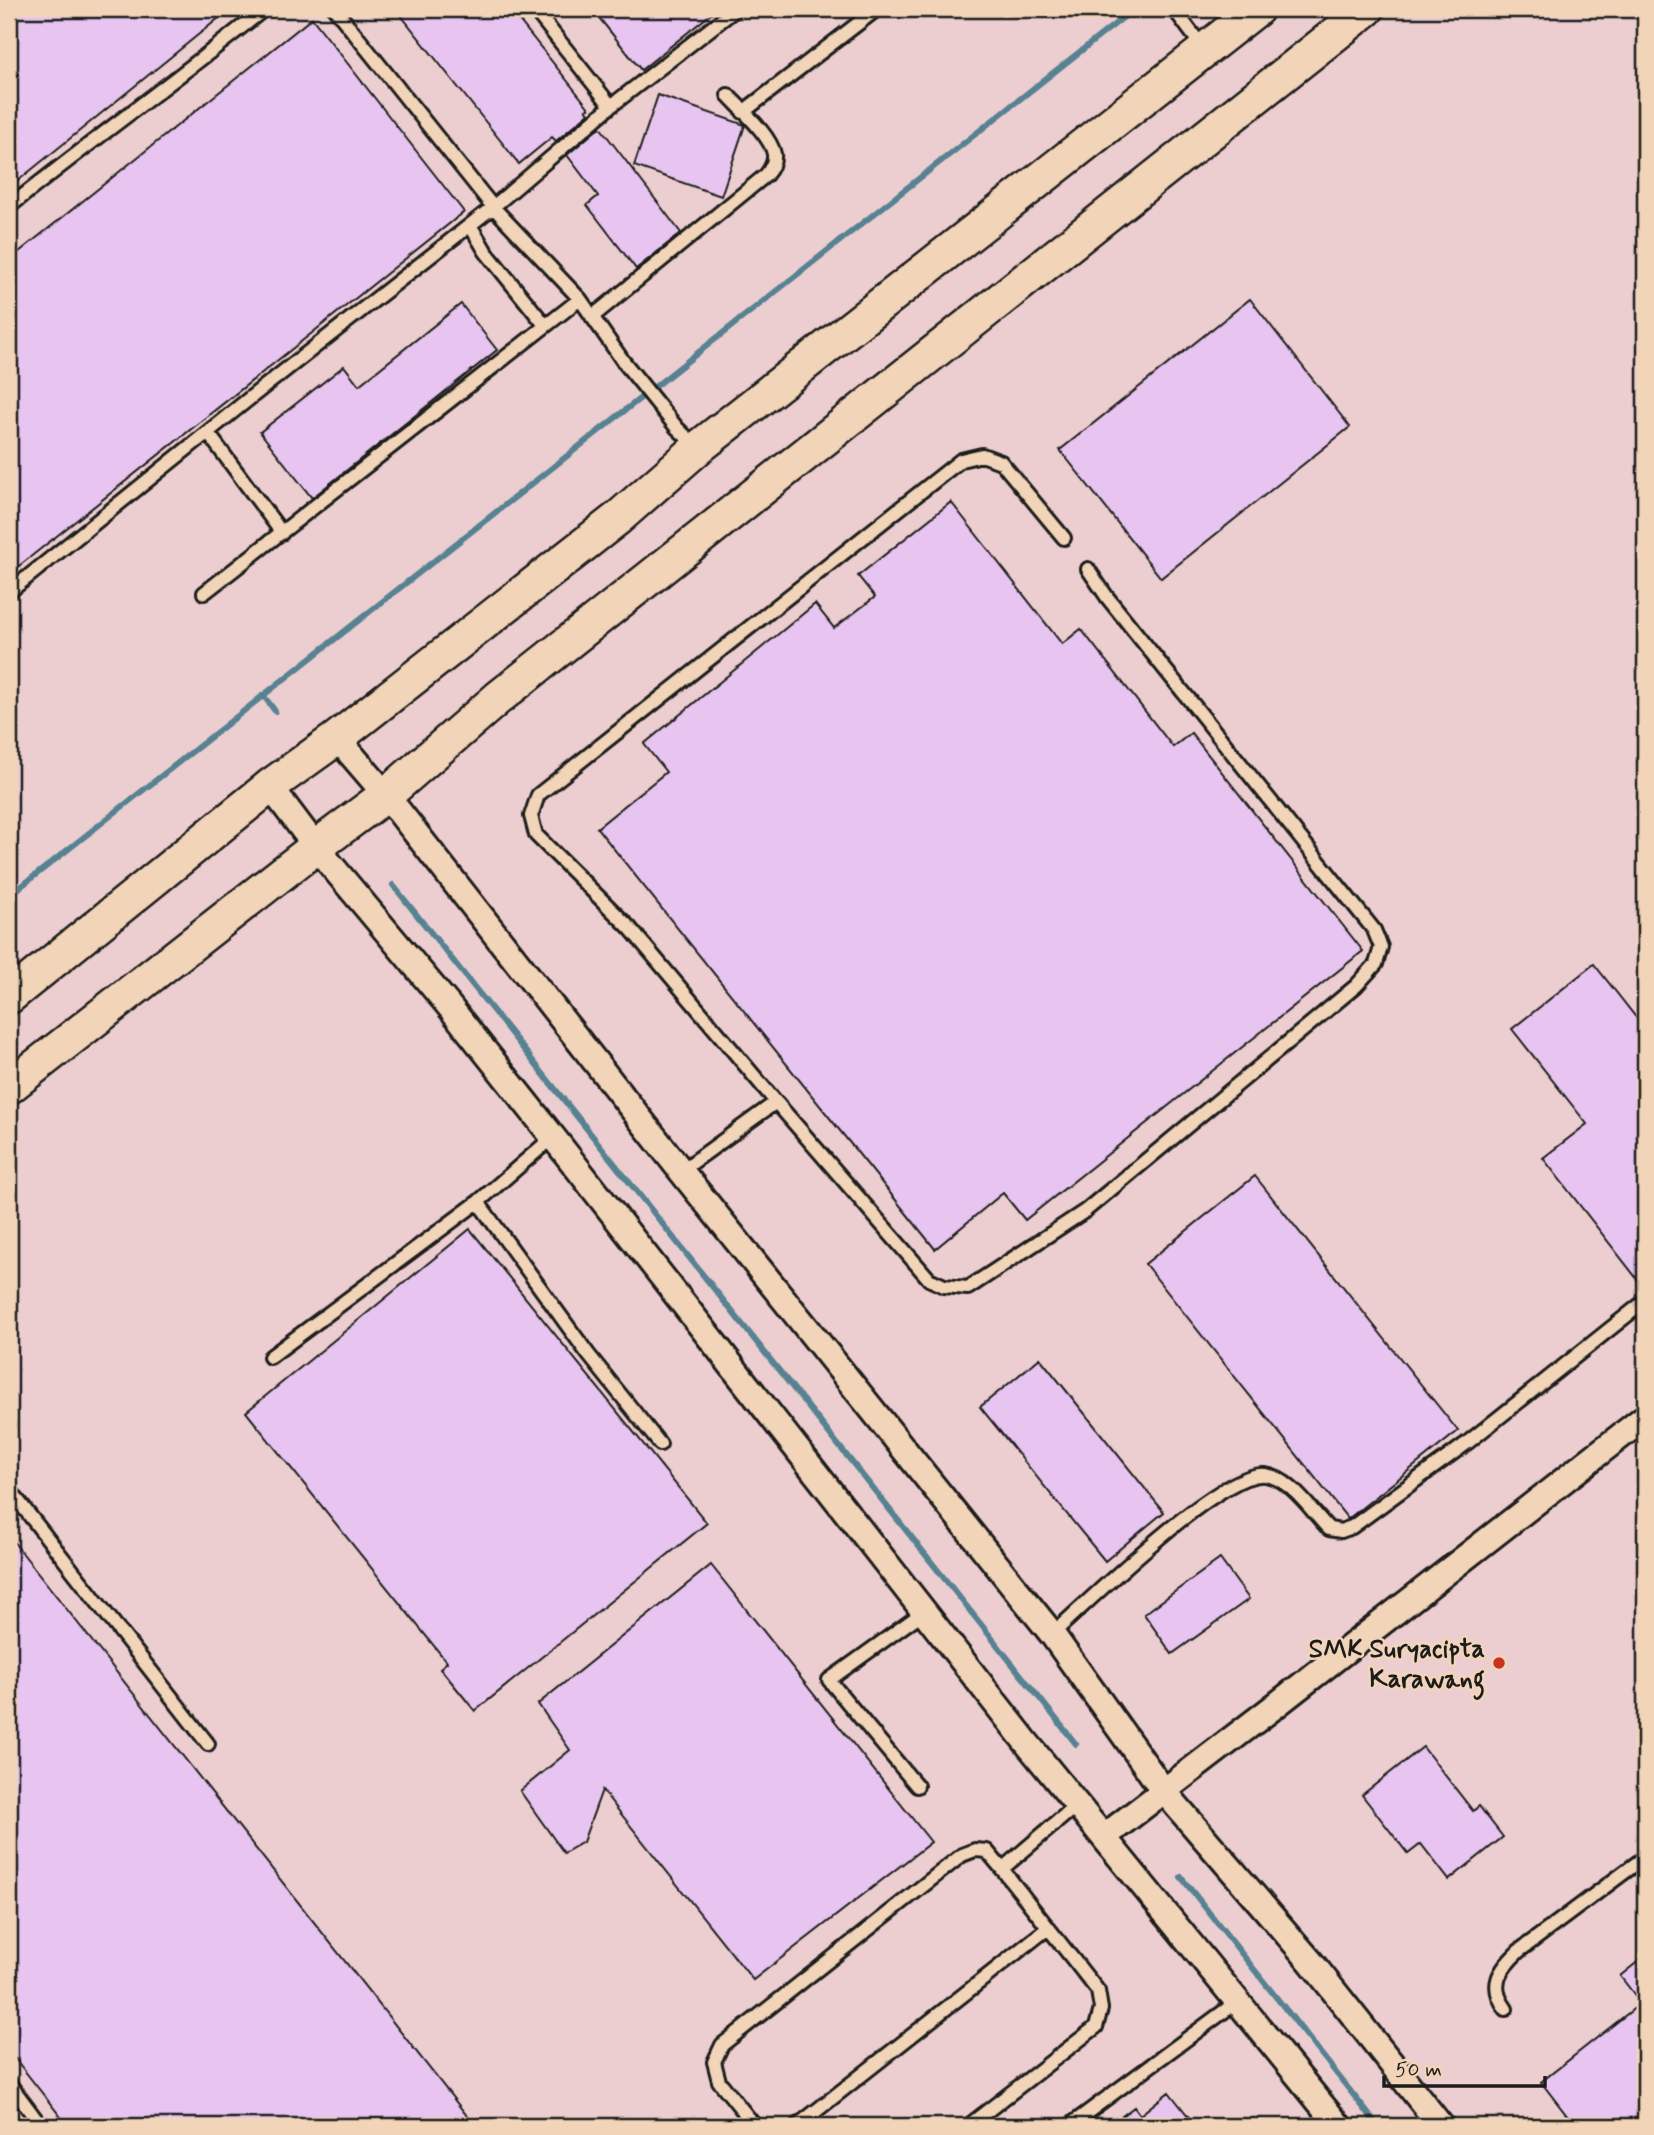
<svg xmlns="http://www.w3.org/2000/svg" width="1654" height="2135" font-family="Mynerve,sans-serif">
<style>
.built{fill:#edced0}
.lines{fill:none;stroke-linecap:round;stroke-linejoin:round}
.stream{stroke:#578292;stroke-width:6}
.building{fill:#e7c5f0;stroke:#1c1c1c;stroke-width:2}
.lane-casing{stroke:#1c1c1c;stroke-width:18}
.street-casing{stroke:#1c1c1c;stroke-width:30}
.secondary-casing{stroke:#1c1c1c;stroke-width:38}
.lane{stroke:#f2d5b8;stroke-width:12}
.street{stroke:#f2d5b8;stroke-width:24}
.secondary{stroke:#f2d5b8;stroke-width:33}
.poi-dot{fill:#c8321e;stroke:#f2d5b8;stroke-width:2.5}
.labels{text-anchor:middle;stroke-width:5;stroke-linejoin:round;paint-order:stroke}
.poi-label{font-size:26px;font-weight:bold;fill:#1c1c1c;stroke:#f2d5b8;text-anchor:end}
</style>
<rect width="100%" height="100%" fill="#f0d2c3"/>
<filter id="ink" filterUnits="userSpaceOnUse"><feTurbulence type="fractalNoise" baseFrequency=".0143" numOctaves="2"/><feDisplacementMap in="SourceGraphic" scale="14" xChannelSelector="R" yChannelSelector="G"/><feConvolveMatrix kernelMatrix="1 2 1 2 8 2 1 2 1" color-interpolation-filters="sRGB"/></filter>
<g filter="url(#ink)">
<path class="built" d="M9,9H1645V2126H9Z"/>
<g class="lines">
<path class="stream" d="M263,695L275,711
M393,885L1076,1744
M9,896L1134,9
M1181,1877L1378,2126"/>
</g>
<path class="building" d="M9,9H230L9,188Z
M396,9H510L589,108L586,109L589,113L556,141L552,137L519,164Z
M592,9H717L641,70Z
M312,18L464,212L9,574V260Z
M658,95L745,125L721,196L634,166Z
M600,127L681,233L636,269L587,205L598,196L567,155Z
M1250,299L1350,427L1161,578L1060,450Z
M461,304L497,350L312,498L260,432L344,366L359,385Z
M951,502L1062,644L1081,629L1173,747L1191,733L1363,951L1025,1220L1003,1193L935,1249L597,828L666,772L644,744L815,604L834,628L875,597L858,576Z
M1594,964L1645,1029V1289L1543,1158L1587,1124L1512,1029Z
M1255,1176L1458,1431L1348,1519L1145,1264Z
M470,1229L707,1523L475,1711L440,1668L447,1662L246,1412Z
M1040,1358L1164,1512L1105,1561L980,1407Z
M9,1536L475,2126H68L9,2051Z
M1220,1559L1249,1599L1172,1654L1144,1614Z
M711,1565L931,1842L753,1980L602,1790L583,1842L564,1853L520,1791L570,1750L538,1704Z
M1423,1747L1473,1811L1479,1806L1503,1837L1449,1880L1421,1844L1408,1854L1362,1795Z
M1645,1956V2126H1575L1541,2082L1641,2003L1620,1976Z
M1169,2092L1196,2126H1109L1134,2107L1140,2115Z"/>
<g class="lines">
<defs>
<path id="lane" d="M335,9L493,207L580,299L623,361L677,428L698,448
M534,9L611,106
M1174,9L1203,48
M743,112L877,9
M9,207C93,139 181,77 264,9
M470,225L486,252L545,325
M592,317L766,175C771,169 775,162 774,154C771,136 741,109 728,95
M208,433L282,533
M9,592L260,390L493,207L611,106L736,9
M204,593L580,299
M776,1102L929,1279L944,1286L968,1288L1085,1211L1356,986L1376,964L1381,947L1374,930L1107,597L1088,569
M681,1171L776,1102L630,928L536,835L531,816L538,795L961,460L982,455L1001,462L1064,538
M478,1202L588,1354L660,1444
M270,1357L478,1202L553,1137
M9,1489L208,1744
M1052,1634C1090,1601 1221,1470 1265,1475C1291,1478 1312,1512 1329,1529L1341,1531L1352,1527L1467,1443L1645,1301
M917,1786L829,1680L925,1611
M1002,1869L1078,1804
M1506,2009C1488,1985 1500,1969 1519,1951L1645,1857
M9,2083L41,2126
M755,2126L719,2081L714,2062L722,2045L962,1855L975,1850L987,1851L1002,1869L1098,1991L1101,2009L1096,2027L968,2126
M797,2126L1048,1928
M1069,2126L1238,2001"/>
<path id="street" d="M337,738L386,795L681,1171L1052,1634L1163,1790L1311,1962L1441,2126
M270,786L316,847L449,1006L553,1137L1026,1742L1339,2126
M1105,1836L1271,1709L1645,1417"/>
<path id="secondary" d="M9,997L270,786L337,738L618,518L698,448L1257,9
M9,1087L316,847L386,795L498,698L1367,9"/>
</defs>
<use href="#lane" class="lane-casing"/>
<use href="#street" class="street-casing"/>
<use href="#secondary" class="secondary-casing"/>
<use href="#lane" class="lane"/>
<use href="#street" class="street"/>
<use href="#secondary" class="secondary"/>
</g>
</g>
<circle class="poi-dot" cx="1499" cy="1663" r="7"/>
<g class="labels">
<g class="poi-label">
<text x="1485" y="1657">SMK Suryacipta<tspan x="1485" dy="30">Karawang</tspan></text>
</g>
</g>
<rect width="1654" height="2135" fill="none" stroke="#f2d5b8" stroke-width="35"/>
<rect x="18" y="18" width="1619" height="2100" fill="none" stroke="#1c1c1c" stroke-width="2.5" filter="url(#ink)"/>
<path d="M1384 2076v10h161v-10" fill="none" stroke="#1c1c1c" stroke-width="3.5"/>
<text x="1395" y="2076" font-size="21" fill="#1c1c1c" stroke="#f2d5b8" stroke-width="5" paint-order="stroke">50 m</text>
</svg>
